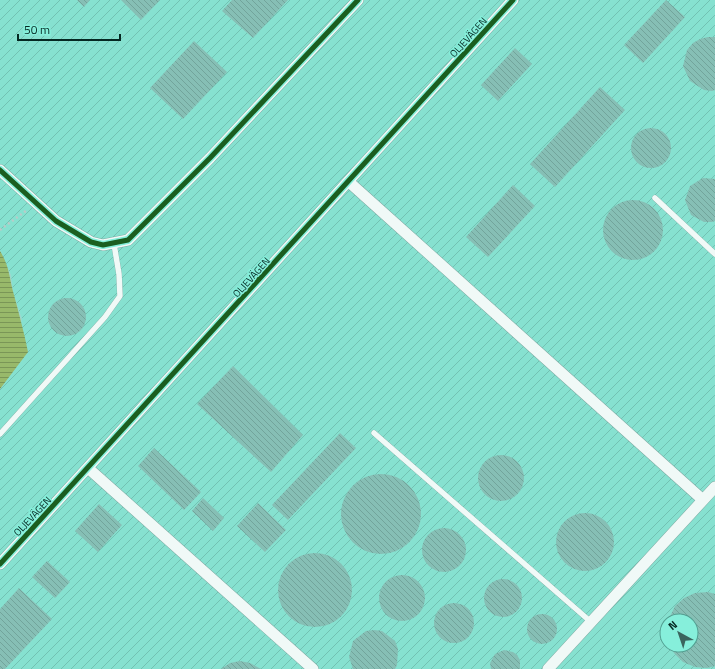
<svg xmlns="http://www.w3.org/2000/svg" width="715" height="669" font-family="'Titillium Web',sans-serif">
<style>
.industrial{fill:url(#industrial-furrows);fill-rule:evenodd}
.water{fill:url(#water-rules)}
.building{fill:url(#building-back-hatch)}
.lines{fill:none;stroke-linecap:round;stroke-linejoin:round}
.service-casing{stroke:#7eaca4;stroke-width:6}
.minor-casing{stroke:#7eaca4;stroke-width:12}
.path{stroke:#b9cbc8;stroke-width:2.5;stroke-dasharray:2 3;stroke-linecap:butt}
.service{stroke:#f0f9f7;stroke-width:5.5}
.minor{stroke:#f0f9f7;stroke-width:11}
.cycleway-casing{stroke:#86efdb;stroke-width:8}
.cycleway{stroke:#1b5e20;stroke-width:5}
.labels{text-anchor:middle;stroke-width:3;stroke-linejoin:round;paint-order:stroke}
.street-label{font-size:10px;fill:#052822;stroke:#86efdb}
</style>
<defs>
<pattern id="industrial-furrows" width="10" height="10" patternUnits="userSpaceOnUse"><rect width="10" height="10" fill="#86e1d0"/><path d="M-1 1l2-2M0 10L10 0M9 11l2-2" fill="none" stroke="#72c1b2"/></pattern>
<pattern id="water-rules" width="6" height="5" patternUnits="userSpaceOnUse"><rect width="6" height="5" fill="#98b96a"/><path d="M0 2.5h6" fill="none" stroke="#7a9657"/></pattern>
<pattern id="building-back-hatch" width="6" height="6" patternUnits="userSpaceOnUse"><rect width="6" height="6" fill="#86bfb5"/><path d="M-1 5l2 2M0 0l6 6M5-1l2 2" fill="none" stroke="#72a49b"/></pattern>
</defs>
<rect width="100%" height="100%" fill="#9ed7cc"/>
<path class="industrial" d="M0,0H715V669H0V389L4,384L22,319L13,293L11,275L0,251ZM667,621H691V645H667Z"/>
<path class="water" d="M0,251C10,267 9,278 14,295C19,314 24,332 28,352L0,389Z"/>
<path class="building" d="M77,0H90L84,7Z
M121,0H160L141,20Z
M232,0H288L253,38L222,11Z
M666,0L685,17L643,63L624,45Z
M708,37H715V90L712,91L704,90L690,81L683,66L687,50L693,43L700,39Z
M194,41L227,72L183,119L150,88Z
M515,48L532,64L498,101L481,85Z
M600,87L625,110L555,187L530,164Z
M631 148a20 20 0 1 1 40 0a20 20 0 1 1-40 0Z
M703,178L715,179V221L712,222H704L691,215L685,200L690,186Z
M513,185L535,206L488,257L466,237Z
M603 230a30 30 0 1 1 60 0a30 30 0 1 1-60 0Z
M48 317a19 19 0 1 1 38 0a19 19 0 1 1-38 0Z
M233,366L303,435L271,472L197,404Z
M340,433L356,448L288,520L272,505Z
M154,448L201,492L184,510L138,466Z
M478 478a23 23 0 1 1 46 0a23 23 0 1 1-46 0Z
M341 514a40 40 0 1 1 80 0a40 40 0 1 1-80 0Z
M203,498L224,518L213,531L192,511Z
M258,503L286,530L265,552L237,526Z
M99,504L122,525L98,552L75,531Z
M556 542a29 29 0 1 1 58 0a29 29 0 1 1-58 0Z
M422 550a22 22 0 1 1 44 0a22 22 0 1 1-44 0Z
M278 590a37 37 0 1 1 74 0a37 37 0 1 1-74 0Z
M47,561L70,582L55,598L32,577Z
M379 598a23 23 0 1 1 46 0a23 23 0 1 1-46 0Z
M484 598a19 19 0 1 1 38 0a19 19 0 1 1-38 0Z
M19,588L52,619L5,669H0V609Z
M708,592L715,594V666L707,668L695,667L683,662L674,653L670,645H691V621H668L675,606L684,598L695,593Z
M434 623a20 20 0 1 1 40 0a20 20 0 1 1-40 0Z
M527 629a15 15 0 1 1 30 0a15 15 0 1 1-30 0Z
M374,630L382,631L395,641L398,649L397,665L395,669H353L349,657L353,641L366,631Z
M504,650L513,652L517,655L520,660V669H491L490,663L495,654Z
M240,661L250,663L261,669H221L230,663Z"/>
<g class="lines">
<defs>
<path id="service" d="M655,198L715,254
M374,433L591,622
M0,434L105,317L120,296L119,274L114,244"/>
<path id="minor" d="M0,170L56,221L91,242L103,245L128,240L210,158L358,0
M349,182L703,500
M88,468L313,669
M0,564L513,0
M548,669L715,487"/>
</defs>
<use href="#service" class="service-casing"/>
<use href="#minor" class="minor-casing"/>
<path class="path" d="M0,230L27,210"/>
<use href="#service" class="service"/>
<use href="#minor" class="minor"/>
<defs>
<path id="cycleway" d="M0,170L56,221L91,242L103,245L128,240L210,158L358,0
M0,564L513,0"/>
</defs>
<use href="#cycleway" class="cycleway-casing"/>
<use href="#cycleway" class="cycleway"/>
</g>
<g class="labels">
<g class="street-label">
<text transform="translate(468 37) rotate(-48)" y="4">OLJEVÄGEN</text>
<text transform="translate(251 277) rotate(-48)" y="4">OLJEVÄGEN</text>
<text transform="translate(32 516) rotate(-47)" y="4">OLJEVÄGEN</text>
</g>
</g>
<g transform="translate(679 633) rotate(320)"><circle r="19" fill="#86efdb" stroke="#529f91"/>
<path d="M0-3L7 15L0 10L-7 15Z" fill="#3b655e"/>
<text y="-6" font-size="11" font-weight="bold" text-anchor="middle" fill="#052822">N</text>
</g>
<path d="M18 34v6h102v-6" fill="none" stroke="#052822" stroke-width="2"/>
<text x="24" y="34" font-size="12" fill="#052822" stroke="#86efdb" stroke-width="3" paint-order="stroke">50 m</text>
</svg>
